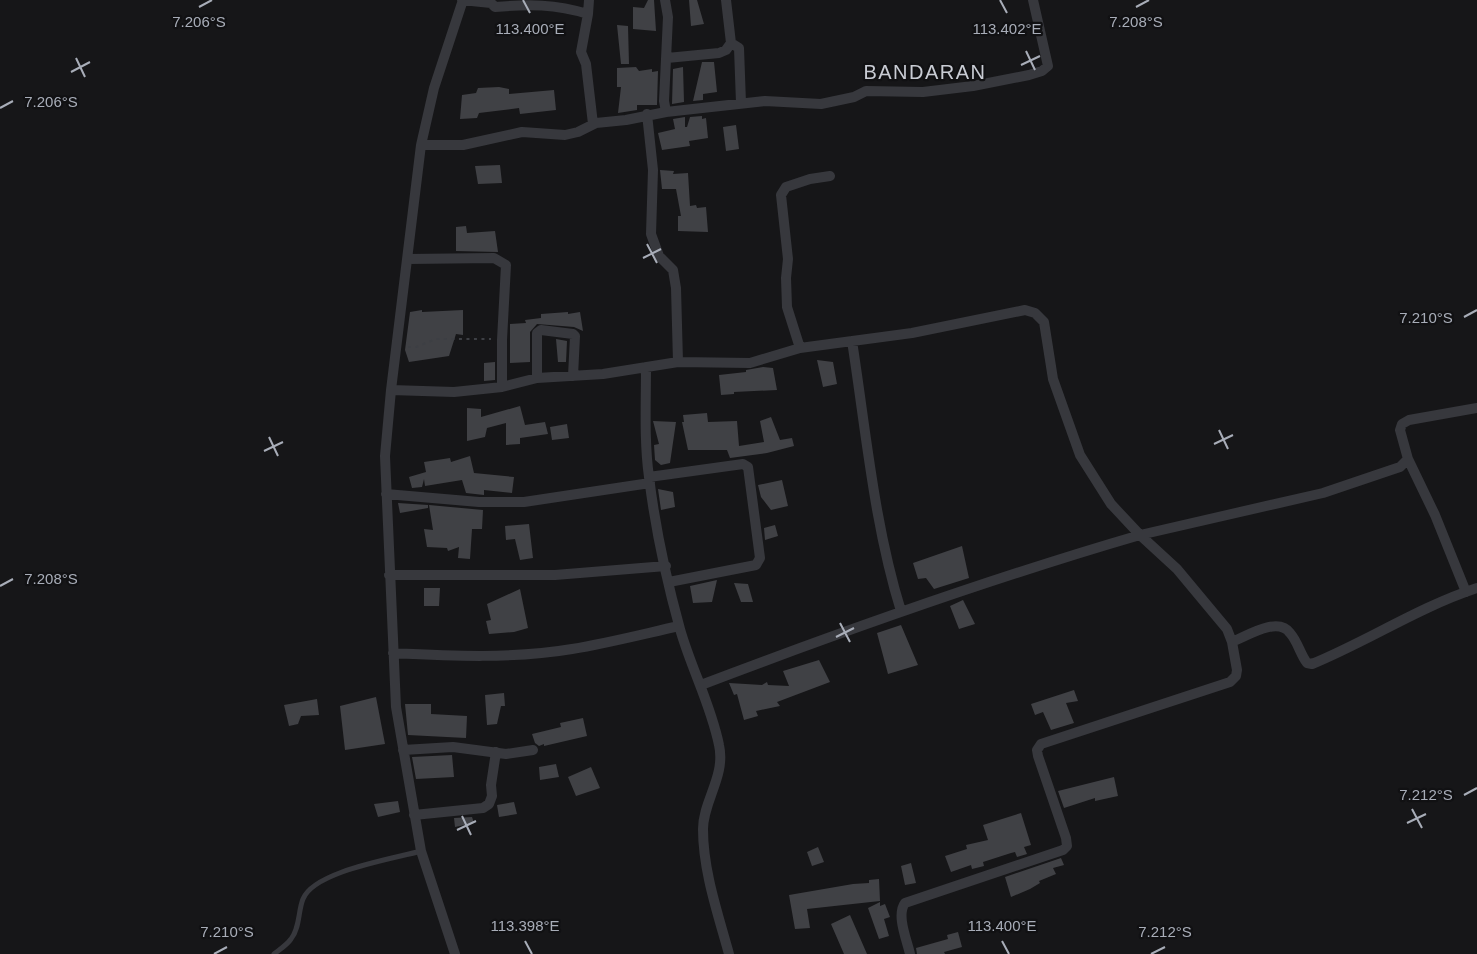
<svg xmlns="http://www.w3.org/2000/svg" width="1477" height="954" font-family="Helvetica,sans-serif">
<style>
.building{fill:#404145}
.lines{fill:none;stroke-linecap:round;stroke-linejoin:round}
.path{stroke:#3d3f44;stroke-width:2;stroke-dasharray:3 4.5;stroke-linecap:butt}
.lane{stroke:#37383d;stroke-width:5}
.street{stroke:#37383d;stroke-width:10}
.ticks{fill:none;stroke:#a8adb8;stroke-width:2}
.labels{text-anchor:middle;stroke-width:4.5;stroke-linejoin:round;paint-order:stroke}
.quarter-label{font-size:20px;letter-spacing:1.5px;fill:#c9ccd4;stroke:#111113}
.ticks-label{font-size:15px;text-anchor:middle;fill:#a8adb8;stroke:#111113;stroke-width:4.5;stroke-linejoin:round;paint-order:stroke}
</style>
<rect width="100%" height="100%" fill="#161618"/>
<path class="building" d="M648,0H654L656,31L633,29V7L644,8Z
M689,0H697L704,24L691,26Z
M617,25L628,26L629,64H621Z
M702,62H714L717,92L703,94V100L693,101Z
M636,67L639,71L652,69V72L658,71L657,105H637V110L618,113L621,87H617V68Z
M683,67L684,102L672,104L673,69Z
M499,87L509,89V94L554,90L556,110L520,114L519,108L479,113L477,118L460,119L462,95L476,93L478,88Z
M702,116V119L706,118L708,138L689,141L690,146L662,150L658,133L675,129L673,119L685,117V127H687L690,117Z
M736,125L739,149L726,151L723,127Z
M500,165L502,183L478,184L475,166Z
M660,170L674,171L673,174L688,173L690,206L696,205L697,208L706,207L708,232L678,231V216H681L676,189H662Z
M466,226L467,233L495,231L498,252L456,251V227Z
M422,310V312L463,310V335L456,334L449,356L409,362L405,350L410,312Z
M568,312V314L580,312L583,331L574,327L537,324L530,332V362L510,363V324L526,323L525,320L541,318V314Z
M556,339L567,341L566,362H558Z
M817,360L833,362L837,384L823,387Z
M495,362V380L484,381V363Z
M763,367L773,368L777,390L734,392V394L721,395L719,375L746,372V370Z
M520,406L525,425L545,422L548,434L520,438V444L506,445V423L487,428L485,437L467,441V408L481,409V417Z
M707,413L708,422L737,421L739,446L764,442L760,421L771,417L780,440L792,438L794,446L767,453L730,458L727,450H688L682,422H684L683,415Z
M653,421L676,422L670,463L661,465L655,460L654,445L659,444Z
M567,424L569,438L552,440L550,427Z
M470,456L474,473L514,477L512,493L484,490V495L466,493L462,480L425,486L424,479L422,487L412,488L409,477L426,472L424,462L450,458L451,462Z
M782,480L788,506L771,510L761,497L758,485Z
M658,489L673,492L675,507L661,510Z
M398,503L428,505V508L400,513Z
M429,505L483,510L482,529H472L470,559L458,558L459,547L448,551L447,548L427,547L424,529L433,530Z
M529,524L533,558L520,560L515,539L506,540L505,526Z
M775,525L778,536L765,540L764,528Z
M962,546L969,578L934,589L926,578L918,579L913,563Z
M717,580L712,602L693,603L690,586Z
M734,583L748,584L753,602H741Z
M424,588H440L439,606H424Z
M520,589L528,628L514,632L489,634L486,621L491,620L487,604Z
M963,600L975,624L959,629L950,606Z
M901,625L918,665L888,674L877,633Z
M819,660L830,682L777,702L780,706L756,711L758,716L744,720L737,694L734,695L729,683L762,685L767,682L768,685L789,686L783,671Z
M1074,690L1078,701L1066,703L1074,723L1051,730L1043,712L1035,715L1031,704Z
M504,693L505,706H501L497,724L487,725L485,695Z
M376,697L385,744L345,750L340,706Z
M317,699L319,715L301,716L298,724L289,726L284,705Z
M405,704H431V714L467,716L466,738L408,735Z
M583,718L587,736L544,746V744L539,746L535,743L532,734L561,727L560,723Z
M452,755L454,777L416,779L412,757Z
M556,764L559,777L540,780L539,767Z
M591,767L600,788L576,796L568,777Z
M1114,777L1118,796L1095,801V798L1064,808L1058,791Z
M398,801L400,812L378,817L374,804Z
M514,802L517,814L499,817L497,805Z
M1021,813L1031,845L1024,847L1027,854L1017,857L1015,852L1011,853L983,862L984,866L972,869L971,865L951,872L945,856L967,849L966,845L988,840L983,825Z
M472,817L474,823L455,827L454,818Z
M818,847L824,862L812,866L807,852Z
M1061,858L1064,865L1053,868L1056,874L1039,881L1040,883L1030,889L1011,897L1005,877Z
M911,863L916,883L905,885L901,866Z
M879,879L880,901L807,909L810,928L795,929L789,895L853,884L869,883V880Z
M880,902V906L885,904L890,917L884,919L889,936L879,939L868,908Z
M850,915L867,954H844L831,924Z
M958,932L962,947L944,952L945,954H917L916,948L948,939L947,935Z"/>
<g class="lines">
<path class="path" d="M408,347H416L436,339H491"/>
<path class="lane" d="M274,954C279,950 287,945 291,939C300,928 298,911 303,899C314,871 393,859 421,851"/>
<path class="street" d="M462,0L491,3L495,7C529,4 555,4 588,14L581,52L586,64L593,124
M588,14L589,0
M731,43L739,48L741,103
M667,58L719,53L726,50L731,43L726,0
M666,112L765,101L821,104L854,97L866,91L923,92L973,86L1029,75L1042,71L1048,66L1033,0
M647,114L653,170L651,234L659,256L673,270L676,288L678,362
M421,145H463L522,132L565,135L578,132L596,123L626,120L666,112L664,101L668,17L665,0
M408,259L494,258L506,265L502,340V387
M852,341C866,431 874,524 901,611
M800,348L787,307L786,278L788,259L781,195L786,187L810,179L830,176
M646,367C646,404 644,441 649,477C655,526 667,582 680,629C691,668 711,705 719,745C726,776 703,801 703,829C703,871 718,914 729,954
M537,378V333L541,330L573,334L575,336L573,376
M391,390L454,392L502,387L537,378L603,374L678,362L750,363L800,348L912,333L1025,310L1035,313L1044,322L1053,379L1080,455L1111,504L1140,535L1323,493L1391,470L1400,467L1408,459L1400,430L1402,424L1409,420L1477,408
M1408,459L1435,515L1466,592
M649,477L743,464L748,467L760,558L756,565L669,582
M386,494L479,502H524L650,483
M389,575H555L666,566
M1232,642C1247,636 1278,616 1290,633C1298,642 1300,654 1307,663L1312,664C1368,641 1419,607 1477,588
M393,653C452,656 513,659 572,649C608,643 643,634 679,626
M701,685C846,630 992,578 1140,535L1177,569L1227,629L1232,642L1237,670L1236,676L1230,682L1041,744L1037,750L1038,756L1066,838L1067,846L1063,850L905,903C896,915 907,940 910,954
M403,750L453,747L506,754L533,750
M414,815L483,808L489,804L492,796L491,785L496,752
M455,954L421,851L396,707L385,456L391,390L421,145L434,88L463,0"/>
</g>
<path class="ticks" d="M523,0L530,13M1000,0L1007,13M199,7L212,0M1136,7L1149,0M1026,51L1035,70M76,58L85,77M1021,65L1040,56M71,72L90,62M0,108L13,101M647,244L657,263M643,258L661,249M1464,317L1477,310M1219,430L1228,449M269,437L278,456M1214,444L1233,435M264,451L283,442M0,586L13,579M840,623L850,642M836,637L854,628M1464,795L1477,788M1412,809L1422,828M462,816L471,835M1407,823L1426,814M457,830L476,821M525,941L532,954M1002,941L1009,954M214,954L227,947M1151,954L1165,947"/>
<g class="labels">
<g class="quarter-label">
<text x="925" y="79">BANDARAN</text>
</g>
</g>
<g class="ticks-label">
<text x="199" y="27">7.206°S</text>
<text x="1136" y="27">7.208°S</text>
<text x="530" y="34">113.400°E</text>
<text x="1007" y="34">113.402°E</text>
<text x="51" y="107">7.206°S</text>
<text x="1426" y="323">7.210°S</text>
<text x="51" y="584">7.208°S</text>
<text x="1426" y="800">7.212°S</text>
<text x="525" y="931">113.398°E</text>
<text x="1002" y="931">113.400°E</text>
<text x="227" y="937">7.210°S</text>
<text x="1165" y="937">7.212°S</text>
</g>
</svg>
